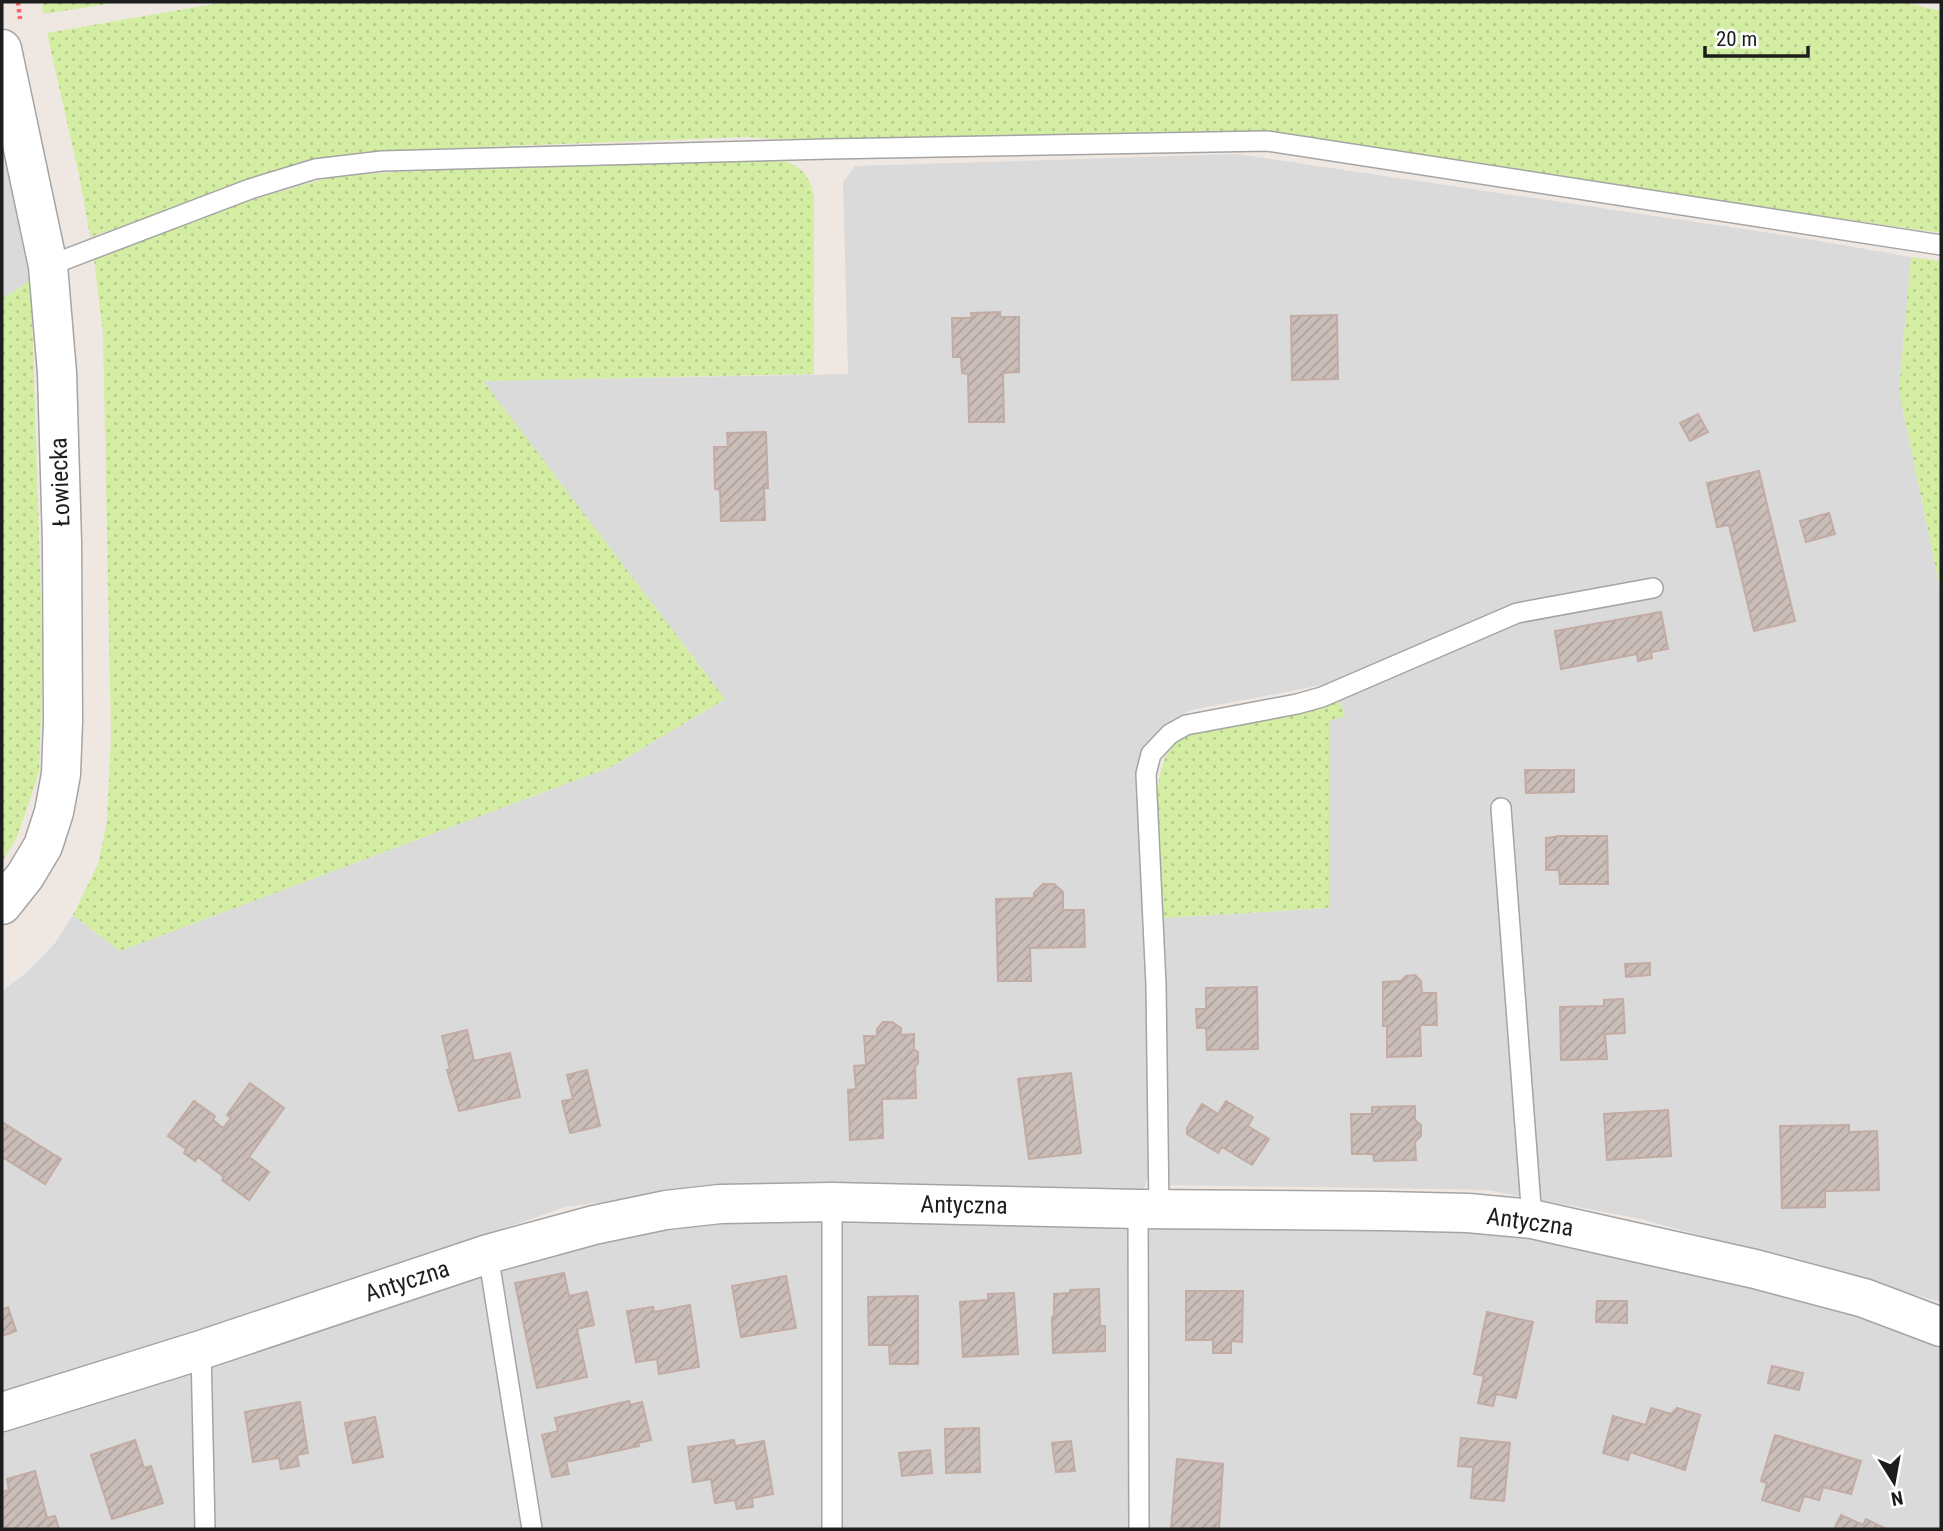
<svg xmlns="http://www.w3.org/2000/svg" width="1943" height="1531" font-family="'Roboto Condensed',sans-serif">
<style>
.residential{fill:#dbdada}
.grass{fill:url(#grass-dots)}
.building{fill:url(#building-hatch);stroke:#c2aca3;stroke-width:2}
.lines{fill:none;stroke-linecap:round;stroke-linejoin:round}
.lane-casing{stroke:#a4a4a4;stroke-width:22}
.street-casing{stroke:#a4a4a4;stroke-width:41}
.path{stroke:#ff636a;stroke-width:4.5;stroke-dasharray:3.5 3.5;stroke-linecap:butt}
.lane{stroke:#fff;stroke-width:19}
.street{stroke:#fff;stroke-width:38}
.labels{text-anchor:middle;stroke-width:5;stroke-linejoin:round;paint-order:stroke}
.street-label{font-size:24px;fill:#1d1d1d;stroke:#fff}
</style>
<defs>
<pattern id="grass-dots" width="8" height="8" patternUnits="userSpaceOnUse" patternTransform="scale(1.75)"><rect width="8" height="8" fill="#d3eea3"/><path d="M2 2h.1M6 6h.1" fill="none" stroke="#b5cc8c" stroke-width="1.8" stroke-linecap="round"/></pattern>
<pattern id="building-hatch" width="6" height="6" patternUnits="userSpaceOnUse" patternTransform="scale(1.75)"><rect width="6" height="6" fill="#cbbdb8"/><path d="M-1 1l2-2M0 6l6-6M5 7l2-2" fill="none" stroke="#aea29e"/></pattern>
</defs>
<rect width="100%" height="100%" fill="#efe8e2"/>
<path class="residential" d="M2,137L31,280L2,299Z
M1237,154L1796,237L1911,257L1899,391L1941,593V1302L1641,1219L1488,1190L1167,1185L1161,918L1329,908V720L1333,683L1191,710L1173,720L1157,735L1149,985L1150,1169L1144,1190L717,1187L565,1207L290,1304L2,1399V991L26,973L56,942L73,915L120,951L611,767L725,699L482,381L848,374L843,182L855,166Z
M731,1218L1394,1226L1522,1234L1768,1290L1908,1331L1941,1346V1529H2V1429L584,1242Z"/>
<path class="grass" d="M42,2H120L43,14Z
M225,2H1903L1941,11V233L1576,181L1308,138L820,141L745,137L379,151L312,161L90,237L80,180L47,33Z
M773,157C797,165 809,170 814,196V374L483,381L725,699L611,767L120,951L73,915L98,864L107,822L111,735L103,333L94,260L234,205L331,177L395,172Z
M1911,257L1941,261V593L1899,391Z
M31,280L43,665L39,772L17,837L2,862V299Z
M1338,697L1345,716L1329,721V908L1161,918C1159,878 1147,782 1170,749C1173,744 1181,739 1186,735Z"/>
<path class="building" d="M1000,312V317H1019V372L1003,373L1004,422H969L968,374L962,373L961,357H953L952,318H972L971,313Z
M1337,315L1338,379L1292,380L1291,316Z
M1698,414L1708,432L1690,441L1680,423Z
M766,432L768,488H764L765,520L721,521L720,490L715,489L714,447H728L727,433Z
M1759,471L1795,621L1754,631L1729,525L1717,527L1707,483Z
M1829,513L1835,534L1806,542L1800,521Z
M1661,612L1668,649L1651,652L1652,658L1638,661L1637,654L1561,669L1555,631Z
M1525,770H1574V792L1526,793Z
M1559,836H1607L1608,884H1560L1559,870H1546V838Z
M1043,884H1054L1063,892V910H1084L1085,947L1030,948L1031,981H998L996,899L1034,898V893Z
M1650,963V975L1626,977L1625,964Z
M1415,975L1421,981L1422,993H1436L1437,1025H1420L1421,1056L1387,1057V1026H1383V982L1401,981L1406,976Z
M1257,987L1258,1049L1207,1050L1206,1028H1197L1196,1009H1206V988Z
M1623,999L1625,1033L1605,1034L1607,1059L1561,1060L1560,1007L1604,1006V1000Z
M883,1022H892L901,1028V1035L914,1034V1049L918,1052V1063L915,1067L916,1098L882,1099L883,1138L850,1140L848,1090L856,1089L854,1066L866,1065L864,1036H877V1029Z
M467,1030L474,1061L510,1053L520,1097L459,1111L447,1070L450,1069L442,1036Z
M587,1070L600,1126L570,1133L562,1101L573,1099L567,1075Z
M1071,1073L1081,1153L1029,1159L1018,1079Z
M250,1083L284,1108L249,1157L269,1172L249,1200L222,1180L224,1177L198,1157L195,1161L184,1153L186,1149L168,1136L194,1101L215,1116L213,1120L223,1128L231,1118L227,1115Z
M1226,1101L1253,1117L1248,1126L1269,1139L1252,1165L1222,1147L1218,1153L1187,1134V1128L1202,1104L1218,1114Z
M1415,1106V1120L1421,1125V1136L1415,1142L1416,1160L1374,1161L1373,1154H1352L1351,1114H1372V1107Z
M1668,1110L1671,1156L1607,1160L1604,1114Z
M2,1122L61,1159L45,1184L4,1158L2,1161Z
M1849,1125V1132L1877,1131L1879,1190L1825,1191V1207L1782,1208L1780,1126Z
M564,1273L569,1296L587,1292L594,1325L577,1329L587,1377L537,1388L515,1283Z
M786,1276L796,1328L741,1337L732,1286Z
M1099,1289L1100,1326H1105V1351L1053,1353L1052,1317L1054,1316V1294L1070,1293V1290Z
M1186,1291H1243L1242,1342L1231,1341V1353H1213V1340H1186Z
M1014,1293L1018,1354L963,1357L960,1302L988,1300V1294Z
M918,1296V1364H890L889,1345H869L868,1297Z
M1597,1301H1627V1323L1596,1322Z
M690,1305L699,1367L659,1374L657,1359L636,1362L627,1311L653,1307L654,1312Z
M8,1307L16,1331L2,1336V1310Z
M1487,1312L1533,1322L1516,1398L1496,1394L1493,1406L1478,1403L1484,1376L1474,1374Z
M1772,1366L1803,1373L1799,1390L1768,1383Z
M629,1401L630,1405L642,1402L651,1440L638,1443L639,1446L566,1462L569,1474L552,1477L542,1435L558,1431L555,1418Z
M300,1402L308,1453L297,1455L299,1466L281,1469L279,1458L253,1462L245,1412Z
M1651,1408L1671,1414L1677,1408L1700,1415L1685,1470L1630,1452L1628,1460L1603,1453L1613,1416L1646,1425Z
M375,1417L383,1457L353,1463L345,1423Z
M979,1428L980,1472L946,1473L945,1429Z
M1775,1435L1861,1461L1851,1494L1823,1487L1819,1500L1804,1496L1799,1511L1762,1500L1767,1483L1761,1481Z
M1461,1438L1510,1443L1504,1501L1471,1498L1473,1467L1458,1466Z
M135,1440L144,1468L151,1466L163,1503L112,1519L91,1455Z
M734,1440L735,1446L764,1441L773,1494L752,1498L753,1507L737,1509L735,1500L715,1503L711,1479L693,1482L688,1447Z
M1071,1441L1075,1471L1056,1472L1052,1443Z
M930,1450L932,1473L902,1476L899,1453Z
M1177,1459L1223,1464L1219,1529H1171Z
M35,1471L47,1518L55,1516L59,1529H4L2,1521V1492L9,1490L7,1479Z
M1841,1515L1863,1525L1866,1519L1886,1529H1834Z"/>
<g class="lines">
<defs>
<path id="lane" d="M48,266L250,189L315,169L382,161L828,149L1267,141L1941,245
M1501,808L1532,1219
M832,1202V1529
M1138,1209L1139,1529
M1159,1209L1156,985L1146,774L1151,754L1170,734L1186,725L1297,704L1322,697L1517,613L1653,588
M488,1254L532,1529
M201,1350L205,1529"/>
<path id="street" d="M2,49L48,266L57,373L62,542L63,721L61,774L54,812L43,846L25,876L2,905
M2,1412L201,1350L488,1254L594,1225L666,1210L720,1204L832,1202L1138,1209L1384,1211L1468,1213L1532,1219L1755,1269L1864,1298L1941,1327"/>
</defs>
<use href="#lane" class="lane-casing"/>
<use href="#street" class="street-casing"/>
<path class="path" d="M18,2L20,19"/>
<use href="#lane" class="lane"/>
<use href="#street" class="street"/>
</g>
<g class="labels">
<g class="street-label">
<text transform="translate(60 482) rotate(-92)" y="8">Łowiecka</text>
<text transform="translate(964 1205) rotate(1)" y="8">Antyczna</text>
<text transform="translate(1530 1222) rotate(8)" y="8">Antyczna</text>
<text transform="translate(407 1281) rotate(-18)" y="8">Antyczna</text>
</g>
</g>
<rect width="1943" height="1531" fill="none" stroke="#1d1d1d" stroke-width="7"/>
<g transform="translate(1894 1482) rotate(169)" stroke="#ffffff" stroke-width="5" paint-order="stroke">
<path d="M0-5L12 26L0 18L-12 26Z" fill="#1d1d1d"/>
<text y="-10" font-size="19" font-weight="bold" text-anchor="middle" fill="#1d1d1d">N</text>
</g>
<path d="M1705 46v10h103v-10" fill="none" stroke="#1d1d1d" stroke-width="3.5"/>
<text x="1716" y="46" font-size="21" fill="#1d1d1d" stroke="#ffffff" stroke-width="5" paint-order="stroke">20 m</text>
</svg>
